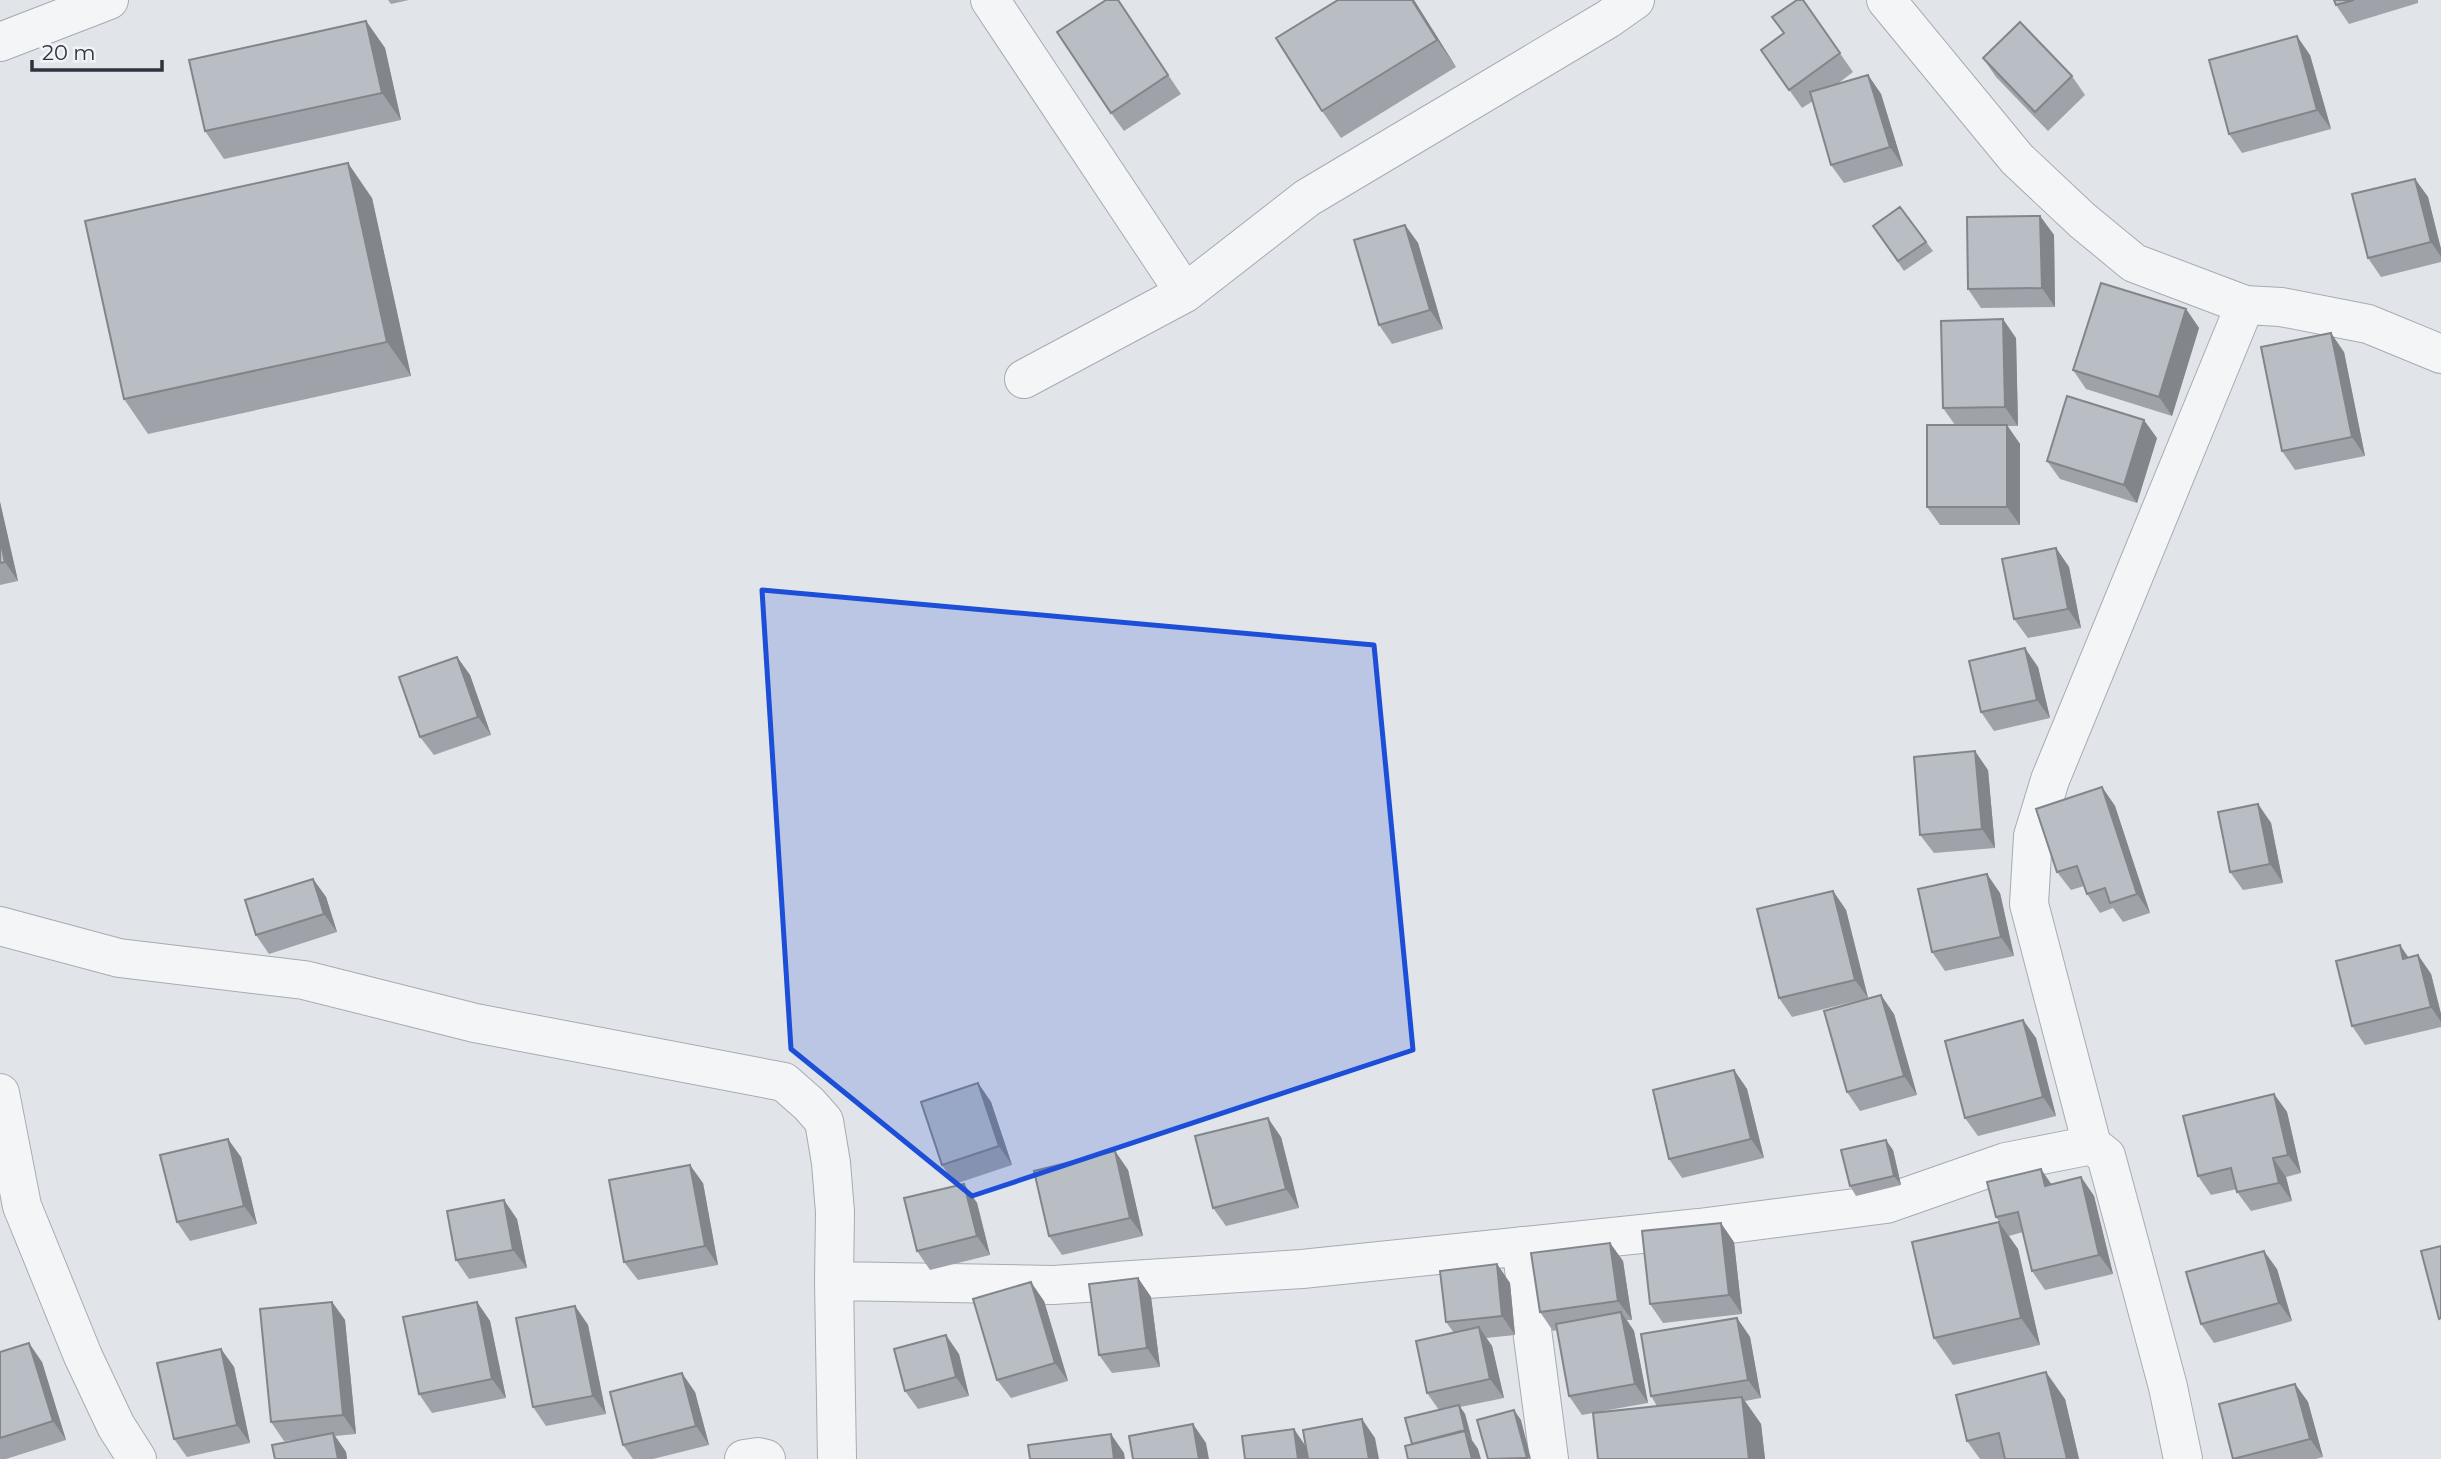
<svg xmlns="http://www.w3.org/2000/svg" width="2441" height="1459" font-family="Montserrat,sans-serif">
<style>
.lines{fill:none;stroke-linecap:round;stroke-linejoin:round}
.street-casing{stroke:#a7abb2;stroke-width:40}
.street{stroke:#f4f5f7;stroke-width:38}
.wall{fill:#9fa3a9}
.shaded-wall{fill:#82858a}
.building{fill:#b9bec5;stroke:#82858a;stroke-width:2}
.marked{fill:#1d4ed8;fill-opacity:0.2;stroke:#1d4ed8;stroke-width:5;stroke-linejoin:round}
</style>
<rect width="100%" height="100%" fill="#e1e4e8"/>
<g class="lines">
<defs>
<path id="street" d="M990,0L1185,293
M1886,0L2017,159L2083,221L2134,263L2245,305L2281,307L2368,324L2441,354
M0,42L109,0
M1024,379L1185,293L1307,198L1608,19L1635,0
M0,926L119,958L304,980L475,1023L784,1082L809,1104L824,1121L831,1163L835,1212L834,1281
M0,1093L22,1206L83,1356L116,1426L137,1459
M2092,1145L2029,904L2033,836L2050,780L2245,305
M1521,1246L1549,1459
M744,1459L758,1457L766,1459
M837,1459L834,1281L1053,1285L1302,1269L1699,1228L1886,1204L2006,1162L2092,1145L2106,1156L2112,1178L2168,1387L2183,1459"/>
</defs>
<use href="#street" class="street-casing"/>
<use href="#street" class="street"/>
</g>
<path class="wall" d="M388,0H409L391,4Z
M1118,0L1181,94L1124,131L1111,113Z
M1338,0H1414L1456,67L1341,138L1322,111Z
M1803,0L1853,72L1836,85L1868,75L1881,94L1903,166L1844,183L1831,165L1813,101L1802,108L1761,50L1784,33Z
M2334,0H2418V3L2349,24L2336,5Z
M366,21L385,48L401,120L224,159L205,131Z
M2310,55L2331,129L2242,153L2229,134Z
M1983,58L2072,76L2085,95L2048,131L1996,77Z
M2415,179L2428,197L2441,249V262L2381,277L2368,258Z
M372,198L411,376L148,434L124,399Z
M1900,207L1933,251L1904,271L1873,226Z
M2040,216L2054,235L2055,307L1981,308L1968,289Z
M1405,225L1418,243L1443,329L1392,344L1379,325Z
M2186,309L2199,328L2172,416L2086,389L2073,370Z
M2016,338L2018,426H2007L2020,444V525H1940L1927,507L1955,425L1943,408Z
M2344,352L2365,456L2295,470L2282,451Z
M2157,438L2137,503L2060,479L2047,461Z
M0,502L18,581L0,585Z
M2056,548L2069,567L2081,628L2028,638L2014,619Z
M457,657L470,675L491,735L434,755L420,737Z
M2038,667L2050,718L1994,731L1981,712Z
M1988,770L1995,848L1934,853L1920,835Z
M2102,787L2115,806L2150,913L2123,922L2113,908L2100,913L2087,894L2084,886L2071,890L2057,872Z
M2258,804L2271,823L2283,883L2243,890L2230,872Z
M313,879L326,897L337,932L269,954L256,935Z
M1833,891L1846,910L1868,998L1792,1017L1779,998Z
M2000,893L2014,956L1945,971L1932,952Z
M2418,955L2431,974L2441,1014V1027L2365,1045L2352,1026L2409,958Z
M1894,1014L1917,1095L1860,1111L1847,1092Z
M2023,1020L2036,1038L2056,1116L1978,1136L1965,1118Z
M1734,1070L1747,1089L1764,1158L1682,1178L1669,1159Z
M978,1083L991,1102L1012,1165L955,1184L942,1165Z
M2274,1094L2287,1112L2301,1173L2286,1177L2292,1201L2251,1211L2237,1192V1189L2211,1195L2198,1176Z
M1281,1137L1299,1208L1226,1226L1213,1208Z
M1893,1150L1901,1185L1856,1196L1850,1186Z
M1115,1151L1128,1170L1143,1236L1062,1255L1049,1236Z
M241,1157L257,1224L190,1241L177,1222Z
M2081,1177L2094,1196L2113,1274L2045,1290L2032,1271L2023,1232L2009,1236L1996,1217L2052,1184Z
M703,1183L718,1265L638,1280L624,1262Z
M964,1184L977,1203L990,1255L930,1270L917,1251Z
M517,1219L527,1268L469,1279L456,1260Z
M1999,1222L2018,1249L2040,1345L1953,1365L1934,1338Z
M1734,1242L1742,1314L1663,1323L1650,1304Z
M1610,1243L1623,1261L1632,1320H1627L1634,1331L1648,1403L1597,1412L1657,1406L1651,1396L1737,1318L1750,1337L1761,1398L1745,1401L1761,1424L1765,1459H1598L1593,1413L1582,1415L1569,1396L1557,1330L1553,1331L1540,1312Z
M1497,1264L1510,1283L1515,1335L1486,1338L1492,1346L1504,1398L1460,1407L1465,1414L1472,1440L1478,1449L1412,1444L1439,1410L1427,1393L1454,1333L1446,1322Z
M2277,1269L2292,1321L2214,1343L2201,1324Z
M1138,1278L1151,1297L1160,1367L1112,1373L1099,1355Z
M1044,1301L1068,1381L1011,1398L997,1380Z
M332,1302L345,1320L356,1434L335,1436L346,1452L347,1459H275L304,1439L284,1441L271,1422Z
M477,1302L490,1321L506,1398L432,1413L419,1394Z
M575,1306L588,1325L606,1414L546,1426L533,1407Z
M221,1349L234,1367L250,1443L187,1457L174,1439Z
M0,1352L42,1362L66,1440L6,1459H0Z
M959,1354L969,1396L918,1409L905,1391Z
M2295,1384L2308,1402L2323,1457L2316,1459H2233Z
M695,1392L709,1445L653,1459H633L623,1445Z
M2065,1399L2079,1459H1980L1967,1441Z"/>
<path class="shaded-wall" d="M1412,0H1414L1456,67L1437,40Z
M366,21L385,48L401,120L382,93Z
M2297,36L2310,55L2331,129L2317,110Z
M1868,75L1881,94L1903,166L1890,147Z
M348,163L372,198L411,376L387,342Z
M2415,179L2428,197L2441,249V257L2431,242Z
M2040,216L2054,235L2055,307L2042,288Z
M1405,225L1418,243L1443,329L1430,310Z
M2186,309L2199,328L2172,416L2159,397Z
M2003,319L2016,338L2018,426L2005,407Z
M2331,333L2344,352L2365,456L2352,437Z
M2144,420L2157,438L2137,503L2124,485Z
M2007,425L2020,444V525L2007,507Z
M0,502L18,581L5,562L0,539Z
M2056,548L2069,567L2081,628L2068,609Z
M2025,648L2038,667L2050,718L2037,700Z
M457,657L470,675L491,735L478,717Z
M1975,751L1988,770L1995,848L1982,829Z
M2102,787L2115,806L2150,913L2137,894Z
M2258,804L2271,823L2283,883L2270,864Z
M1987,874L2000,893L2014,956L2001,937Z
M313,879L326,897L337,932L324,914Z
M1833,891L1846,910L1868,998L1855,980Z
M2400,945L2413,964L2403,959Z
M2418,955L2431,974L2441,1014V1022L2431,1007Z
M1881,995L1894,1014L1917,1095L1904,1076Z
M2023,1020L2036,1038L2056,1116L2043,1097Z
M1734,1070L1747,1089L1764,1158L1751,1139Z
M978,1083L991,1102L1012,1165L999,1146Z
M2274,1094L2287,1112L2301,1173L2288,1155Z
M1268,1118L1281,1137L1299,1208L1286,1189Z
M228,1139L241,1157L257,1224L244,1206Z
M1886,1140L1893,1150L1901,1185L1894,1176Z
M1115,1151L1128,1170L1143,1236L1130,1218Z
M2273,1158L2286,1177L2292,1201L2279,1183Z
M690,1165L703,1183L718,1265L705,1246Z
M2041,1169L2054,1188L2045,1186Z
M2081,1177L2094,1196L2113,1274L2099,1255Z
M964,1184L977,1203L990,1255L977,1236Z
M504,1200L517,1219L527,1268L513,1250Z
M1999,1222L2018,1249L2040,1345L2021,1318Z
M1721,1223L1734,1242L1742,1314L1729,1295Z
M1610,1243L1623,1261L1632,1320L1618,1301Z
M2264,1251L2277,1269L2292,1321L2279,1303Z
M1497,1264L1510,1283L1515,1335L1502,1316Z
M1138,1278L1151,1297L1160,1367L1147,1348Z
M1031,1282L1044,1301L1068,1381L1055,1363Z
M332,1302L345,1320L356,1434L343,1415Z
M477,1302L490,1321L506,1398L492,1379Z
M575,1306L588,1325L606,1414L593,1396Z
M1621,1312L1634,1331L1648,1403L1635,1384Z
M1737,1318L1750,1337L1761,1398L1748,1380Z
M1479,1327L1492,1346L1504,1398L1490,1379Z
M946,1335L959,1354L969,1396L956,1377Z
M29,1343L42,1362L66,1440L53,1421Z
M221,1349L234,1367L250,1443L237,1425Z
M2046,1372L2065,1399L2079,1459H2067Z
M682,1373L695,1392L709,1445L696,1426Z
M2295,1384L2308,1402L2323,1457L2310,1439Z
M1742,1397L1761,1424L1765,1459H1749Z
M1459,1405L1465,1414L1472,1440L1465,1430Z
M1514,1410L1521,1420L1531,1459L1527,1458Z
M1362,1419L1375,1438L1379,1459H1369Z
M1193,1424L1206,1443L1209,1459H1199Z
M1294,1429L1307,1448L1308,1459H1298Z
M1465,1431L1478,1449L1481,1459H1472Z
M333,1433L346,1452L347,1459H338Z
M1111,1434L1124,1453L1125,1459H1114Z"/>
<path class="building" d="M1106,0H1118L1168,75L1111,113L1057,32Z
M1338,0H1412L1437,40L1322,111L1276,38Z
M1797,0H1803L1840,53L1789,90L1761,50L1784,33L1772,17Z
M2334,0H2354L2336,5Z
M366,21L382,93L205,131L189,60Z
M2020,22L2072,76L2035,112L1983,58Z
M2297,36L2317,110L2229,134L2209,60Z
M1868,75L1890,147L1831,165L1810,92Z
M348,163L387,342L124,399L85,221Z
M2415,179L2431,242L2368,258L2352,194Z
M1900,207L1926,242L1898,261L1873,226Z
M2040,216L2042,288L1968,289L1967,217Z
M1405,225L1430,310L1379,325L1354,240Z
M2101,283L2186,309L2159,397L2073,370Z
M2003,319L2005,407L1943,408L1941,321Z
M2331,333L2352,437L2282,451L2261,347Z
M2067,396L2144,420L2124,485L2047,461Z
M1927,425H2007V507H1927Z
M0,539L5,562L0,563Z
M2056,548L2068,609L2014,619L2002,559Z
M2025,648L2037,700L1981,712L1969,661Z
M457,657L478,717L420,737L399,677Z
M1975,751L1982,829L1920,835L1914,757Z
M2102,787L2137,894L2110,903L2105,888L2087,894L2077,866L2057,872L2036,809Z
M2258,804L2270,864L2230,872L2218,812Z
M1987,874L2001,937L1932,952L1918,889Z
M313,879L324,914L256,935L245,900Z
M1833,891L1855,980L1779,998L1757,909Z
M2400,945L2403,959L2418,955L2431,1007L2352,1026L2336,961Z
M1881,995L1904,1076L1847,1092L1824,1011Z
M2023,1020L2043,1097L1965,1118L1945,1041Z
M1734,1070L1751,1139L1669,1159L1653,1090Z
M978,1083L999,1146L942,1165L921,1102Z
M2274,1094L2288,1155L2273,1158L2279,1183L2237,1192L2231,1168L2198,1176L2183,1116Z
M1268,1118L1286,1189L1213,1208L1195,1136Z
M228,1139L244,1206L177,1222L160,1155Z
M1886,1140L1894,1176L1850,1186L1841,1150Z
M1115,1151L1130,1218L1049,1236L1034,1171Z
M690,1165L705,1246L624,1262L609,1180Z
M2041,1169L2045,1186L2081,1177L2099,1255L2032,1271L2018,1212L1996,1217L1987,1182Z
M964,1184L977,1236L917,1251L904,1198Z
M504,1200L513,1250L456,1260L447,1211Z
M1999,1222L2021,1318L1934,1338L1912,1242Z
M1721,1223L1729,1295L1650,1304L1642,1231Z
M1610,1243L1618,1301L1540,1312L1531,1253Z
M2441,1246V1318L2439,1319L2421,1251Z
M2264,1251L2279,1303L2201,1324L2186,1272Z
M1497,1264L1502,1316L1446,1322L1440,1271Z
M1138,1278L1147,1348L1099,1355L1089,1284Z
M1031,1282L1055,1363L997,1380L973,1299Z
M332,1302L343,1415L271,1422L260,1309Z
M477,1302L492,1379L419,1394L403,1317Z
M575,1306L593,1396L533,1407L516,1318Z
M1621,1312L1635,1384L1569,1396L1556,1324Z
M1737,1318L1748,1380L1651,1396L1641,1334Z
M1479,1327L1490,1379L1427,1393L1416,1341Z
M946,1335L956,1377L905,1391L894,1349Z
M29,1343L53,1421L0,1438V1352Z
M221,1349L237,1425L174,1439L157,1363Z
M2046,1372L2067,1459H2005L1999,1433L1967,1441L1956,1395Z
M682,1373L696,1426L623,1445L610,1392Z
M2295,1384L2310,1439L2233,1459L2219,1404Z
M1742,1397L1749,1459H1598L1593,1413Z
M1459,1405L1465,1430L1412,1444L1405,1418Z
M1514,1410L1527,1458L1488,1459L1477,1420Z
M1362,1419L1369,1459H1308L1303,1430Z
M1193,1424L1199,1459H1133L1129,1436Z
M1294,1429L1298,1459H1245L1242,1436Z
M1465,1431L1472,1459H1408L1405,1446Z
M333,1433L338,1459H275L272,1445Z
M1111,1434L1114,1459H1030L1028,1445Z"/>
<path class="marked" d="M762,590L1374,645L1413,1050L972,1196L791,1049Z"/>
<path d="M32 60v10h130v-10" fill="none" stroke="#2b333e" stroke-width="3.5"/>
<text x="42" y="60" font-size="21" fill="#2b333e" stroke="#f1f3f6" stroke-width="5" paint-order="stroke">20 m</text>
</svg>
